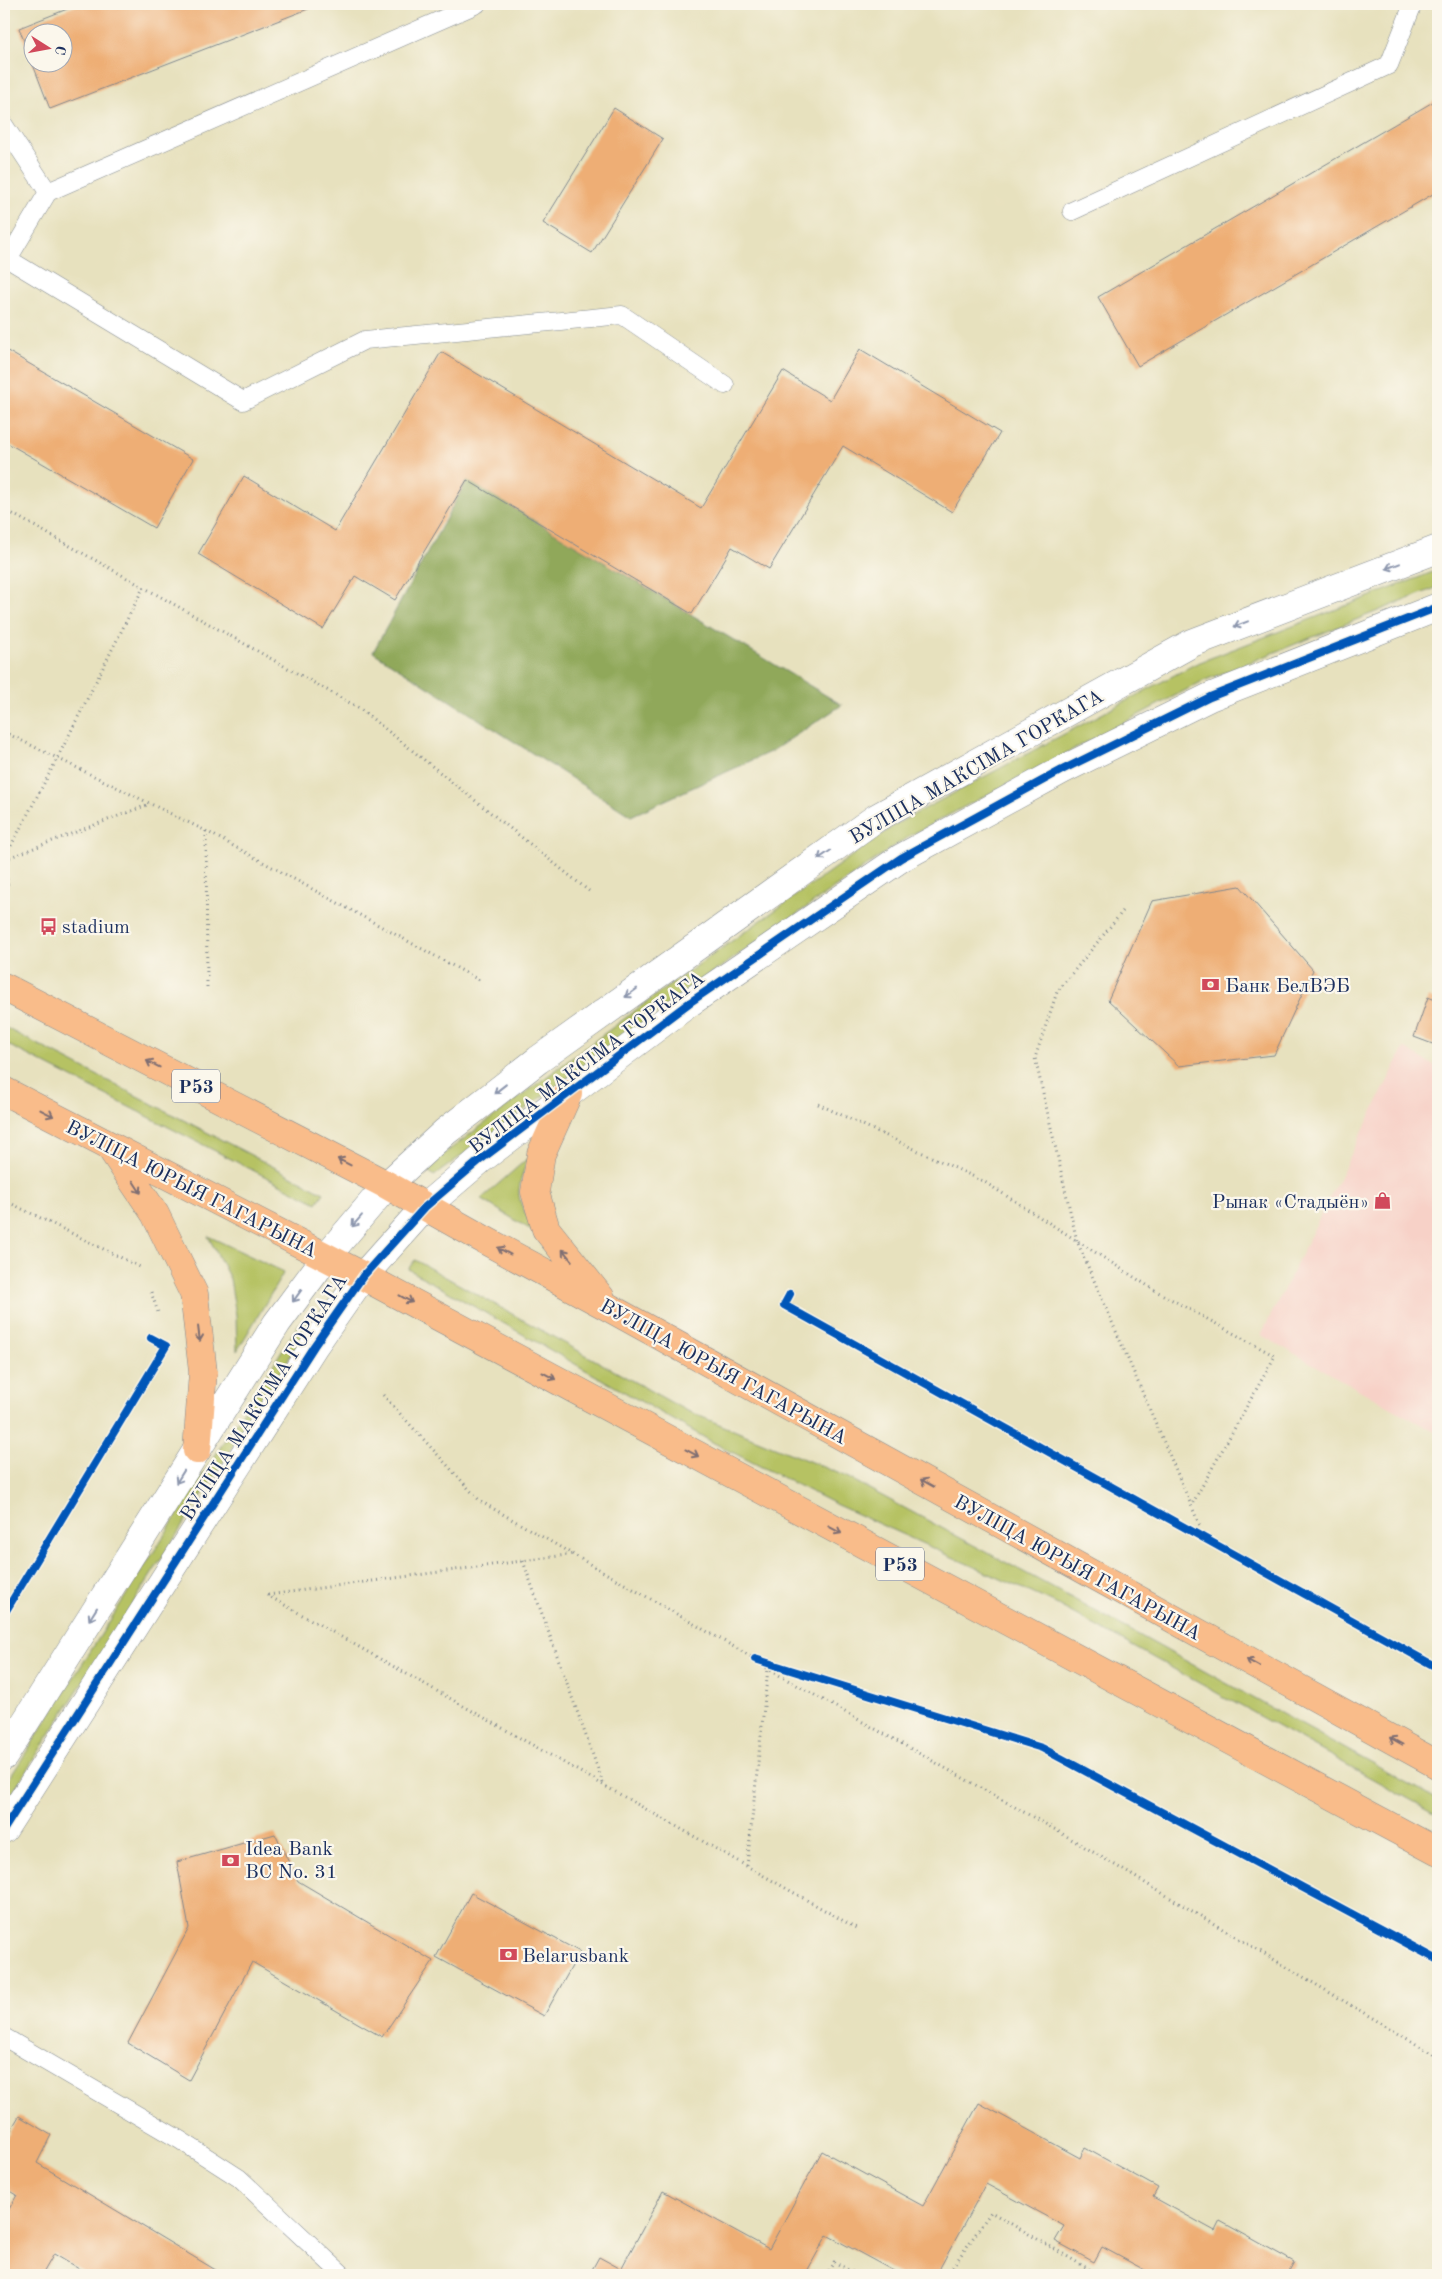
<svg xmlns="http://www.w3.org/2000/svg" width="1442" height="2279" font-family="'Old Standard TT',serif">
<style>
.built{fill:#f7d1c7}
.green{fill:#b6c264;stroke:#687861}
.forest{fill:#90a85a;stroke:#566c5c}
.building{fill:#eeae75;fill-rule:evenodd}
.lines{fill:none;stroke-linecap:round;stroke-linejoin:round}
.service-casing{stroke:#81888e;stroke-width:19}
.tertiary-casing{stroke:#81888e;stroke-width:29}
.primary-casing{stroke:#81888e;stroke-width:29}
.path{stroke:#81888e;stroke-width:3;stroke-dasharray:1 4;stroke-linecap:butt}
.service{stroke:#fff;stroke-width:18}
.tertiary{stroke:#fff;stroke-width:28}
.primary{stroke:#f9bc8a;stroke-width:28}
.cycleway-casing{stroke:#fbf7ec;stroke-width:11}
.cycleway{stroke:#0057b8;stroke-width:8}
.oneway{stroke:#8d97ae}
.oneway2{stroke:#7f6e72}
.labels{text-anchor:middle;stroke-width:4.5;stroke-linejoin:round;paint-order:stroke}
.shield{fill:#fbf7ec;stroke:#5e6b89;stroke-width:1}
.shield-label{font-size:19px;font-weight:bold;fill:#1b2f5e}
.street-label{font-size:20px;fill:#1b2f5e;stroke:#fbf7ec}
.poi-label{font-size:20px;fill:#1b2f5e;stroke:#fbf7ec;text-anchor:start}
</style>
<rect width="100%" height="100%" fill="#fbf7ec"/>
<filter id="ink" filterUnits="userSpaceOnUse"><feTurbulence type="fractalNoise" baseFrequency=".02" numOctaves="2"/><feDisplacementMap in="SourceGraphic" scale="10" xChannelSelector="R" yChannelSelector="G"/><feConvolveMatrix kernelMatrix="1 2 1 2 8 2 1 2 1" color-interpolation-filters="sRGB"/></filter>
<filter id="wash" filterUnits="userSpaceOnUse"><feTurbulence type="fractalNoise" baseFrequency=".0096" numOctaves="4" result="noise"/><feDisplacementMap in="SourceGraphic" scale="20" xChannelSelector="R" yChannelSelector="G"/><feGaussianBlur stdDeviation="1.12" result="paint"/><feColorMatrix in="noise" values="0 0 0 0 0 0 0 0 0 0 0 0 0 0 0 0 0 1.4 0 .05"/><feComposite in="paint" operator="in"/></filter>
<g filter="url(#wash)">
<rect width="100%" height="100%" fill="#e7e1be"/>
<path class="built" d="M1404,1048L1438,1068V1434L1261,1335Z"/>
<path class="green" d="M1438,570V587L1203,681L909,836L668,1004L434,1176L425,1168L660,992L898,823L1195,664Z
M4,1027L324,1193L317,1203L4,1043Z
M528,1158C514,1198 516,1196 536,1233L481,1199Z
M208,1236L284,1272L237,1351L236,1315L230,1279Z
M415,1260L685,1410L845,1476L1059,1591L1438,1800V1815L1054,1603L835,1504L714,1443L408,1269Z
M302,1319L311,1324L4,1806V1787Z"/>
<path class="forest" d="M467,480L842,705L772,751L631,816L373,652Z"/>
<g id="blocks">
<path class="building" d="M80,4H321L50,109L19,28ZM32,32H62V62H32Z
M1438,99V191L1138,366L1098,297Z
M614,108L663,139L592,253L543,223Z
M4,349L193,459L154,528L4,441Z
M860,349L1000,433L952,512L843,446L769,569L732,547L692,614L467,480L395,600L355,576L323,629L198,554L244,476L335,531L441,352L701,508L783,371L830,400Z
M1240,886L1313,970L1274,1055L1179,1066L1108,1000L1152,901Z
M1428,997L1438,1001V1046L1414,1037Z
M275,1834L298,1881L433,1961L382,2037L252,1962L189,2080L128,2043L189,1928L177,1862Z
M471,1893L580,1952L544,2016L436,1957Z
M979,2103L1080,2158L1085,2148L1158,2188L1153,2197L1215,2231L1220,2221L1294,2262L1289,2271L1296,2275H1154L1102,2247L1094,2262L1055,2241L1064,2226L986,2184L936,2275H901L827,2235L805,2275H589L599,2257L621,2269L663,2191L769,2249L822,2151L923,2206Z
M19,2116L51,2135L37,2163L224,2275H89L54,2254L42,2275H4V2218L17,2195L4,2187V2142Z"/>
</g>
</g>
<g filter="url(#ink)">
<use href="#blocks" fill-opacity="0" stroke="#81888e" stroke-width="1"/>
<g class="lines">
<defs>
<path id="service" d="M4,125L48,192L477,4
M48,192L8,259L243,401L365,340L622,315L725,385
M1072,211L1389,65L1413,4
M4,2037L180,2140L239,2178L343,2275"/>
<path id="tertiary" d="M4,1756L277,1323L326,1257L387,1185L445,1132L538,1060L876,818L1192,643L1438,549
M4,1829L314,1346L363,1276L425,1207L480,1160L689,1003L901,858L1062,770L1210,697L1438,607"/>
<path id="primary" d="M4,987L387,1185L481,1238L608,1307L1438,1765
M4,1091L363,1276L1438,1852
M568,1094L541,1154L535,1192L546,1229L601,1298
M110,1147L155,1214L194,1294L203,1372L197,1450"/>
</defs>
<use href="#service" class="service-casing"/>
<use href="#tertiary" class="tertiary-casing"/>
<use href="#primary" class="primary-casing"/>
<path class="path" d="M4,509L359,708L589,891
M4,732L206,831L207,989
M206,831L479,980
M4,859L57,759L143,588
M4,859L8,887
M5,859L150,804
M1123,911L1057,992L1035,1058L1077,1241L1201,1528
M818,1104L983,1181L1156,1291L1275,1356L1191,1506
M4,1200L140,1267
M151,1292L159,1315
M383,1395L480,1501L755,1659L768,1669L1056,1830L1438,2057
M523,1561L604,1786
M267,1595L858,1929
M268,1595L574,1554
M747,1866L768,1669
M826,2275L834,2262L858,2275
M947,2275L991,2212L1099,2275"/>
<use href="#service" class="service"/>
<use href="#tertiary" class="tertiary"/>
<use href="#primary" class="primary"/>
<defs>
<path id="cycleway" d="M790,1294L784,1305L1438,1668
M4,1614L166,1346L151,1338
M755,1659L1042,1748L1438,1960
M4,1829L314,1346L363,1276L425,1207L480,1160L689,1003L901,858L1062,770L1210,697L1438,607"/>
</defs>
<use href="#cycleway" class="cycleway-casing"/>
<use href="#cycleway" class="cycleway"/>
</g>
<defs><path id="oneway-shaft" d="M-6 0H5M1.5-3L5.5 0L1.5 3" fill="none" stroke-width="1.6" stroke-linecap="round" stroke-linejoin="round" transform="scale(1.25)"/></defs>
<g class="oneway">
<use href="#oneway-shaft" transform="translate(1393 566) rotate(159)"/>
<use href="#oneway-shaft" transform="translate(1241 624) rotate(159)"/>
<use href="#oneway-shaft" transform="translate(824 855) rotate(145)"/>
<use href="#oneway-shaft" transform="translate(631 993) rotate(144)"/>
<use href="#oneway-shaft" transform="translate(500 1089) rotate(142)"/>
<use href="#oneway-shaft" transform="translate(357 1221) rotate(131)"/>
<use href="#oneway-shaft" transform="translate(297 1296) rotate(126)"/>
<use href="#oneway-shaft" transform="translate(180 1477) rotate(122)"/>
<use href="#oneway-shaft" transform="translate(93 1614) rotate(122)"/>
</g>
<g class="oneway2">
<use href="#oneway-shaft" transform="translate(153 1064) rotate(-153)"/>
<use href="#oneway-shaft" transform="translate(47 1113) rotate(27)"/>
<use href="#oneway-shaft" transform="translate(344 1162) rotate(-153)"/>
<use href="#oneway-shaft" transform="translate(137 1187) rotate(57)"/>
<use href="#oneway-shaft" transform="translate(504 1251) rotate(-152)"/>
<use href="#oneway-shaft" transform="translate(567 1255) rotate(-129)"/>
<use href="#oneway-shaft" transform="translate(406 1299) rotate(29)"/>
<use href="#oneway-shaft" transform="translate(199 1334) rotate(83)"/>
<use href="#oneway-shaft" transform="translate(549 1376) rotate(28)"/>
<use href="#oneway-shaft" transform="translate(692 1453) rotate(28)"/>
<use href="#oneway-shaft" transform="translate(927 1483) rotate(-151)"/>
<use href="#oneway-shaft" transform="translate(835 1530) rotate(28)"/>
<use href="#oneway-shaft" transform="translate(1253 1663) rotate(-151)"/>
<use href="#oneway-shaft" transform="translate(1396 1741) rotate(-151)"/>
</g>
</g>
<defs>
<symbol id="bus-bare" viewBox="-9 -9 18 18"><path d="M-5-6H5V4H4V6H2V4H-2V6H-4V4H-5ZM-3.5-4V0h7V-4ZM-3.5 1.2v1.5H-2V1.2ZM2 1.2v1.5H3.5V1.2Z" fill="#d1495b" stroke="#fbf7ec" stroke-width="2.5" paint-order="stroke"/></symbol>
<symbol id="bank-bare" viewBox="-9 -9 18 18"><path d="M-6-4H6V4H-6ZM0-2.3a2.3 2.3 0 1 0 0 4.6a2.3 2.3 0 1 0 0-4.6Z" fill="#d1495b" stroke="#fbf7ec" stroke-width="2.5" paint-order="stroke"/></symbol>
<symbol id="shop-bare" viewBox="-9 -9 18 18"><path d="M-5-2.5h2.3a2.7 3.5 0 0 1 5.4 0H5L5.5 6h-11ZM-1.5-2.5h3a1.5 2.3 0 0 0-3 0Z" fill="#d1495b" stroke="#fbf7ec" stroke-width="2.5" paint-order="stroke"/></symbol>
</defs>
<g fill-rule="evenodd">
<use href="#bus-bare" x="36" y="914" width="25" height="25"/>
<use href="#bank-bare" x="1198" y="972" width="25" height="25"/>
<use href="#shop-bare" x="1370" y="1188" width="25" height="25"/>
<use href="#bank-bare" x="218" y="1848" width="25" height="25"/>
<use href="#bank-bare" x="496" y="1942" width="25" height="25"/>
</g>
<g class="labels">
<g class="shield">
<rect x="172" y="1069.5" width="48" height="33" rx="4"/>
<rect x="876" y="1547.5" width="48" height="33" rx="4"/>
</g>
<g class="shield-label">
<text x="196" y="1093">Р53</text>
<text x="900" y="1571">Р53</text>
</g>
<g class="street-label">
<text transform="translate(976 766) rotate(-30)" y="7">ВУЛІЦА МАКСІМА ГОРКАГА</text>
<text transform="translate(586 1062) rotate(-37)" y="7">ВУЛІЦА МАКСІМА ГОРКАГА</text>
<text transform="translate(192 1188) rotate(27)" y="7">ВУЛІЦА ЮРЫЯ ГАГАРЫНА</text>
<text transform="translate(724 1371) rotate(29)" y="7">ВУЛІЦА ЮРЫЯ ГАГАРЫНА</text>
<text transform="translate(263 1397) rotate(-57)" y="7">ВУЛІЦА МАКСІМА ГОРКАГА</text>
<text transform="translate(1078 1567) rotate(29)" y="7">ВУЛІЦА ЮРЫЯ ГАГАРЫНА</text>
</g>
<g class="poi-label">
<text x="62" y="933">stadium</text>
<text x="1225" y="992">Банк БелВЭБ</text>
<text x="1369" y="1208" text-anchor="end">Рынак «Стадыён»</text>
<text x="245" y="1855">Idea Bank<tspan x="245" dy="23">BC No. 31</tspan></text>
<text x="522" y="1962">Belarusbank</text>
</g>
</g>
<rect width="1442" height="2279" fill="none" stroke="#fbf7ec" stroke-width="20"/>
<g transform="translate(48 48) rotate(101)"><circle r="24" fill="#fbf7ec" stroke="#a1a7b3"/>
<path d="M0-4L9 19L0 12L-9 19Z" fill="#d1495b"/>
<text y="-8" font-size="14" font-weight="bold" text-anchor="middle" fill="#1b2f5e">С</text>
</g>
</svg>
